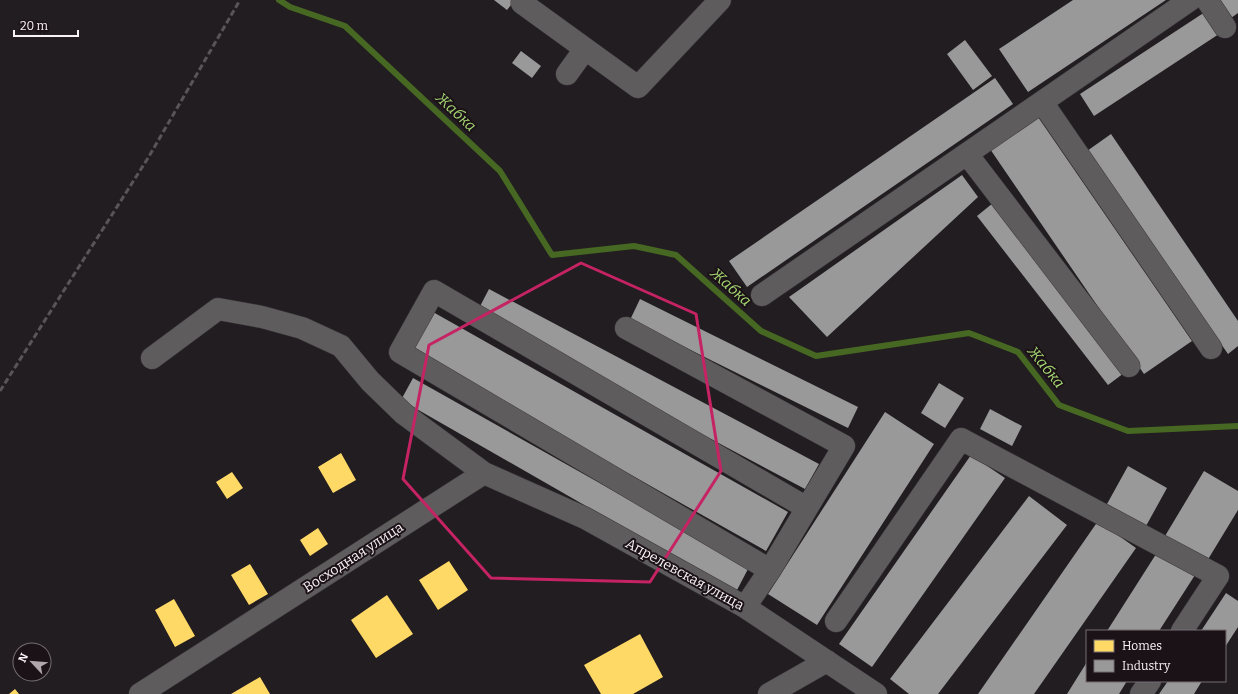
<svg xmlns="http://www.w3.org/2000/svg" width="1238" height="694" font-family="Bitter,serif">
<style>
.homes{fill:#ffd966}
.industry{fill:#999}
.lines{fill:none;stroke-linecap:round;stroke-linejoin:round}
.stream{stroke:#476822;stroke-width:6}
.minor-casing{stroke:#3e3a3d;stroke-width:23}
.minor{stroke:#5f5c5e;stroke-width:22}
.rail{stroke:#595457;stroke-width:3;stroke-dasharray:6 3;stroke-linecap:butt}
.marked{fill:none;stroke:#c52363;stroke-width:3;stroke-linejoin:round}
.labels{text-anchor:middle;stroke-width:4;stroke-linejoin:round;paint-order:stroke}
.street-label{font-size:14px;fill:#f9f2f6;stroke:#1b1217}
.water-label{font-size:15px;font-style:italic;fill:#a6d973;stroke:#1b1217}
</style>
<rect width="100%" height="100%" fill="#221d20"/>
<path class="homes" d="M341,453L356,480L333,493L318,467Z
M232,472L243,488L227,499L216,482Z
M318,528L328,544L310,556L300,540Z
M449,561L468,590L438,610L419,580Z
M250,564L268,594L249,605L231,575Z
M387,595L413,634L376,658L351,620Z
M174,599L195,636L175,647L155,610Z
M640,634L663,677L633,694H601L584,665Z
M260,677L270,694H231Z
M15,689L19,694H9Z"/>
<path class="industry" d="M494,0H515L507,10Z
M1073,0H1166L1028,92L999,49Z
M1219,0H1238V13L1231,18Z
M1205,12L1219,34L1094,116L1080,94Z
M965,40L992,76L973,90L947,54Z
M521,51L541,66L532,78L512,63Z
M995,78L1013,104L747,287L729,261Z
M1038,117L1192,341L1144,374L990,149Z
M1111,134L1238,321V346L1228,354L1087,151Z
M962,175L978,197L827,337L789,297Z
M993,203L1124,373L1108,385L977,216Z
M489,289L819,464L805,489L476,314Z
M640,299L858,407L848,428L630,320Z
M433,312L788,512L766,551L411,351Z
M413,378L749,567L736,592L401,400Z
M939,383L964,398L945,428L921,413Z
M990,409L1022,426L1012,446L980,429Z
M885,412L934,444L817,625L768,594Z
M971,455L1005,478L872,667L839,644Z
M1128,466L1167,488L1146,526L1107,504Z
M1204,471L1238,491V510L1207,561L1165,536Z
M1029,496L1067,525L938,694H909L890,679Z
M1098,521L1136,548L1034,694H978Z
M1158,551L1195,575L1159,631H1107Z
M1226,593L1238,601V627L1225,647V631H1201Z
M1087,662V681H1127L1119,694H1067Z
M1168,681H1202L1194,694H1159Z"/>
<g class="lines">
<path class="stream" d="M279,0L290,7L345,26L500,171L552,255L634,246L676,255L761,331L816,356L969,333L1018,352L1059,405L1128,431L1238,426"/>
<defs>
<path id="minor" d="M1207,0L1225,27
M522,3L638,87L720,0
M567,74L585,49
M1042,102L1211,348
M967,154L1129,366
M762,295L1190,0
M626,328L844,446L770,570L745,607
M152,358L218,309L262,317L302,328L341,346L370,381L404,414L484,473L585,518L745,607L876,694
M770,570L400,352L434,291L807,508
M836,621L961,439L1218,576L1182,631
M140,694L484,473
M769,694L827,661
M1141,694L1150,681"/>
</defs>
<use href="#minor" class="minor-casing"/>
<use href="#minor" class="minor"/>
<path class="rail" d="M0,391L148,158L240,0"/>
</g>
<path class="marked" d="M581,263L696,314L721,471L650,582L491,578L403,479L429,345Z"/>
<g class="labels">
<g class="street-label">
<text transform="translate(353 557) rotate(-33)" y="5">Восходная улица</text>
<text transform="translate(685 574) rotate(29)" y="5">Апрелевская улица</text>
</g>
<g class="water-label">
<text transform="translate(456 112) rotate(43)" y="5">Жабка</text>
<text transform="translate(731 287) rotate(42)" y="5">Жабка</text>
<text transform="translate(1046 367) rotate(51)" y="5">Жабка</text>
</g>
</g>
<rect x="1086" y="630" width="140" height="52" fill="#1b1217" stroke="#746c70"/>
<rect x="1094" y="640" width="20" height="12" fill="#ffd966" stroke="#746c70"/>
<text x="1122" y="650" font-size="12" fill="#f9f2f6">Homes</text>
<rect x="1094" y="660" width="20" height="12" fill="#999999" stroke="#746c70"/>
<text x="1122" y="670" font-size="12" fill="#f9f2f6">Industry</text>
<g transform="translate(32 662) rotate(296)"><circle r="19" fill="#1b1217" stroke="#746c70"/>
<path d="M0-3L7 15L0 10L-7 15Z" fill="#aea7ab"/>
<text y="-6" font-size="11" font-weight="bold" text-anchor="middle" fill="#f9f2f6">N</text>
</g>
<path d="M14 30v6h64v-6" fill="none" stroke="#f9f2f6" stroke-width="2"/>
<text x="20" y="30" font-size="12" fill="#f9f2f6" stroke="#1b1217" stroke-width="3" paint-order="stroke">20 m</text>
</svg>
